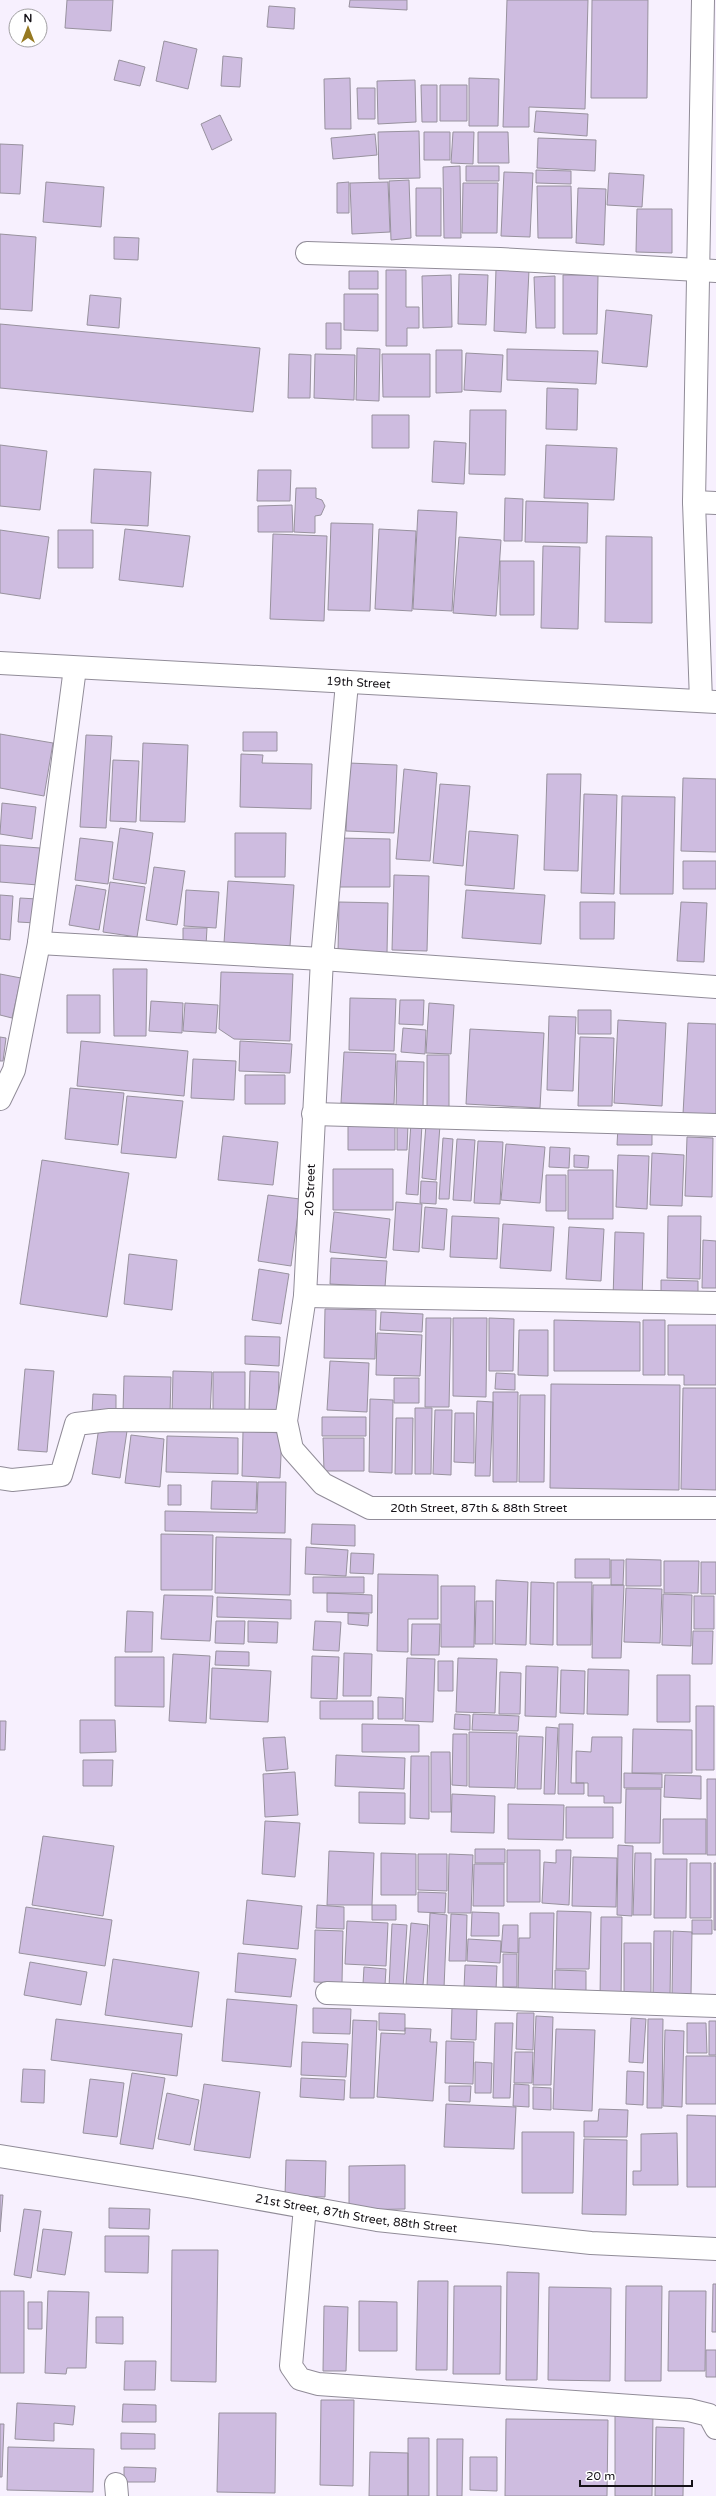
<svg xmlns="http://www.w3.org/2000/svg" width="716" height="2496" font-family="'Varela Round',sans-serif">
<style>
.building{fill:#cebce0;stroke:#98929e}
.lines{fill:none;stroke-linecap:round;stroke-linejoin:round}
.minor-casing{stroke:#918c98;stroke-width:24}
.minor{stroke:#fff;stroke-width:22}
.labels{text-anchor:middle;stroke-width:3;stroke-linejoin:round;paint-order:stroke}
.street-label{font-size:12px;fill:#151217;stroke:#fff}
</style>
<rect width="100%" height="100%" fill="#f7f0fe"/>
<path class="building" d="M67,0H113L111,31L65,28Z
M350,0H407V10L349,7Z
M507,0H588L585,109L529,107V127H503Z
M592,0H648L647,98H591Z
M269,6L295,8L294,29L267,27Z
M164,41L197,49L188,89L156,81Z
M223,56L242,58L240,87L221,86Z
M119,60L145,67L140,86L114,80Z
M350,78L351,129H325L324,79Z
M469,78L499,79L498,126H469Z
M415,80L416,122L378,124L377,81Z
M421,85H437V122H422Z
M440,85H467V121H440Z
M357,88H375V119H358Z
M536,111L588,114L587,136L534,132Z
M220,115L232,140L212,150L201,124Z
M419,131L420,178L379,179L378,132Z
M424,132H450V160H424Z
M453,132H474L473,164L451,163Z
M478,132H508L509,163H478Z
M375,134L377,155L333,159L331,138Z
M538,138L596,140L595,171L537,168Z
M0,144L23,145L20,194L0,193Z
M460,166L461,238H444L443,167Z
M466,166H499V181H466Z
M536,170L571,171V184L536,183Z
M504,172L533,173L530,237L501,236Z
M609,173L644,175L642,207L607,205Z
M409,180L411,238L391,240L389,181Z
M46,182L104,187L101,227L43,222Z
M349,182V213H337V183Z
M388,182L390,232L352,234L350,183Z
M463,183H498L497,233H462Z
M537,186H571L572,238H538Z
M416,188H441V236H416Z
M578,188L606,189L604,245L576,243Z
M637,209H672V253L636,252Z
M0,234L36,237L32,311L0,309Z
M114,237L139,238L138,260L114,259Z
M496,269L529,270L526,333L494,331Z
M386,270H406V307H419V328H407V346H386Z
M349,271H378V289H349Z
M459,274L488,275L486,325L458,324Z
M451,275L452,327L423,328L422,276Z
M563,275H598L597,334H563Z
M555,276V328H536L534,277Z
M344,294H378V331L344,330Z
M90,295L121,298L119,328L87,325Z
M606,310L652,315L647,367L602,363Z
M326,323H341V349H326Z
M0,324L260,348L253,412L0,388Z
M357,348L380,349L379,401L356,400Z
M507,349L598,351L596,384L507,380Z
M436,350H462V392L436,393Z
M466,353L503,355L501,392L464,390Z
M289,354L311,355L310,398H288Z
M315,354L355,355L354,400L314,398Z
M382,354H430V397H383Z
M547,388L578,389L577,430L546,429Z
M470,410H506L505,475L469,474Z
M372,415H409V448H372Z
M434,441L466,443L464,484L432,482Z
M0,445L47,451L40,510L0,506Z
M546,445L617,448L614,500L544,498Z
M94,469L151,472L148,526L91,523Z
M258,470H291L290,501H257Z
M296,488H316V498L322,500L325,506L321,515L315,516V533L294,532Z
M505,498L523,499L522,541H504Z
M526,501L588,503L587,543L525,542Z
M292,505L293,532H258V506Z
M418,510L457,512L452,611L413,609Z
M331,523L373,524L370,611L328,610Z
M125,529L190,536L183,587L119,580Z
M379,529L416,531L412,611L375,609Z
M0,530L49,537L40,599L0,593Z
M58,530H93V568H58Z
M273,534L327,536L324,621L270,619Z
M606,536L652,537V623L605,622Z
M459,537L501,540L496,616L453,613Z
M543,546L580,547L578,629L541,628Z
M500,561H534V615H500Z
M243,732H277V751H243Z
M0,734L53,743L44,796L0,788Z
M86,735L112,736L106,828L80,827Z
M143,743L188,745L185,822L140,821Z
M241,754L263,755L262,763L312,764L311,809L240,807Z
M113,760L139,761L136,822L110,821Z
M349,763L397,765L394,833L346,831Z
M404,769L437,773L430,861L396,859Z
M547,774H581L578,871L544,870Z
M683,778L716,779V852L681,851Z
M440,784L470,786L463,866L433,863Z
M584,794L617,795L614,894L581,893Z
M622,796L675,797L673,894H620Z
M2,803L36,807L32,839L0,834Z
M120,828L153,833L146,884L113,879Z
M469,831L518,835L514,889L465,885Z
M235,833H286L285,877H235Z
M80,838L113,842L108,884L75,880Z
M339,838L390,839V887H339Z
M0,845L40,848L38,885L0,882Z
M683,861H716V889H683Z
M154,867L185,871L177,925L146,920Z
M394,875L429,876L427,951L392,950Z
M228,881L294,885L290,946L224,943Z
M110,882L145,887L137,937L103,932Z
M76,885L106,890L99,930L69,925Z
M186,890L219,892L216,928L184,926Z
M466,890L545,895L541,944L462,938Z
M0,895L13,896L10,940L0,939Z
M20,898L37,899L36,923L18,922Z
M339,902L388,903L387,953L338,952Z
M580,902H615L614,939H580Z
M681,902L707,903L704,962L677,961Z
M183,928H207L206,945L183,944Z
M113,969H147L146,1036H114Z
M221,972L293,974L290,1041L234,1039L219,1029Z
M0,974L21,978L12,1018L0,1015Z
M67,995H100V1033H67Z
M350,998L396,999L394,1051L349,1050Z
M400,1000H424L423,1025L399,1024Z
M151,1001L183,1003L182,1033L149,1031Z
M185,1003L218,1005L216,1033L183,1031Z
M429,1003L454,1005L451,1054L426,1053Z
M578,1010H611V1034H578Z
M549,1016L576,1017L573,1091L547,1090Z
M618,1020L666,1023L662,1106L614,1103Z
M688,1023L716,1024V1116L683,1114Z
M403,1028L426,1030L425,1054L401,1052Z
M470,1029L544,1033L540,1108L466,1104Z
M0,1037L6,1038L3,1061H0Z
M580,1037L614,1038L612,1106H578Z
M81,1041L188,1051L184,1096L77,1086Z
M240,1041L292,1044L290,1073L239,1071Z
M344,1052L396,1054L394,1104L341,1103Z
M427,1055H449V1108H427Z
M193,1059L236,1061L234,1100L191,1098Z
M397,1061L424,1062L423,1108H396Z
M245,1075H285V1104H245Z
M70,1088L124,1093L118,1145L65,1139Z
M127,1096L183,1101L176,1158L121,1153Z
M348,1121H395V1150H348Z
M397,1123L408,1124L407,1150H397Z
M411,1123L422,1124L418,1195L406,1194Z
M426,1124L440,1125L436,1180L422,1178Z
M618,1127L652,1128V1145H617Z
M223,1136L278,1142L273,1185L218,1180Z
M687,1137L713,1138L712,1197L685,1196Z
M443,1138L453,1139L449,1199H439Z
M457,1139L475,1140L471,1201L453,1200Z
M478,1141L503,1142L500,1204L474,1203Z
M506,1144L545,1147L540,1203L501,1200Z
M550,1147L570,1148L569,1168L549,1167Z
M652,1153L684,1155L682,1206L650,1205Z
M574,1155L589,1156L588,1168L574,1167Z
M618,1155L649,1156L647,1209L616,1207Z
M42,1160L129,1173L107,1317L20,1304Z
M333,1169H393V1210H333Z
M568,1170H613V1219H568Z
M546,1175H566V1211H546Z
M421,1181L437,1182L436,1204L420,1203Z
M268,1195L300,1199L291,1266L258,1261Z
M396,1202L422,1204L419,1252L393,1250Z
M425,1207L447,1209L444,1250L422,1248Z
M334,1212L390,1219L386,1258L330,1252Z
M452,1216L499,1218L497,1259L450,1257Z
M668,1216H701L700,1279L667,1278Z
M503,1224L554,1227L551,1271L500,1268Z
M569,1227L604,1229L601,1281L566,1279Z
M615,1232L644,1233L642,1300L613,1299Z
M703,1240L716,1241V1288H702Z
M129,1254L177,1260L172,1310L124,1304Z
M331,1258L387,1261L385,1287L330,1284Z
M259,1269L289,1274L281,1324L252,1320Z
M661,1280L698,1281V1299L661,1298Z
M325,1309L376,1310L375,1359L324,1358Z
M381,1312L423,1314L422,1332L380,1330Z
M426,1318H451L449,1407H425Z
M453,1318H487L486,1397L453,1396Z
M489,1318L514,1319L513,1371H489Z
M554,1320L640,1322V1371H554Z
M643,1320H665V1375H643Z
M668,1325H716V1385H684V1375H668Z
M519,1330H548V1376L518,1375Z
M377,1333L422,1335L420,1376L376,1375Z
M245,1336L280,1337L279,1366L245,1364Z
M330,1361L369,1363L367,1412L327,1410Z
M25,1369L54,1371L47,1452L18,1450Z
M173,1371L212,1372L210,1417L172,1416Z
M250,1371L279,1372L278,1415L249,1413Z
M213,1372H245V1416H213Z
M496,1373L515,1374V1390L495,1389Z
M124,1376L171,1377L170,1413L123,1412Z
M394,1378H419V1403H394Z
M551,1384L680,1385L679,1490L550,1488Z
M683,1388H716V1490L681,1489Z
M493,1392H518L517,1482H493Z
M93,1394L116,1395V1413H92Z
M520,1395H545L544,1482H519Z
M370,1399L393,1400L392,1473L369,1472Z
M477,1401L493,1402L490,1476H475Z
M415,1408H432L431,1474H415Z
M435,1410H452L451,1475L433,1474Z
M455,1413H474V1463L454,1462Z
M322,1417H366V1436H322Z
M396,1418H413L412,1474H395Z
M99,1427L127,1431L120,1478L92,1474Z
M243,1431L282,1433L280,1478L242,1476Z
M131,1435L164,1439L160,1487L125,1483Z
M167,1436L238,1438V1474L166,1472Z
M323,1438H364V1471H324Z
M212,1481L257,1482L256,1510L211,1509Z
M258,1482H286L285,1533L165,1531V1511L257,1513Z
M168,1485H181V1505H168Z
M312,1524L355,1525V1546L311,1544Z
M161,1534L213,1535L212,1590H161Z
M216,1537L291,1539L290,1595L215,1593Z
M306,1547L348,1550L346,1576L305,1574Z
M351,1553L374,1554L373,1574L350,1573Z
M575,1559H610V1578H575Z
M626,1559L661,1560V1586H626Z
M611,1560H624L623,1585H611Z
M664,1561H699L698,1593H664Z
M701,1562H716V1594H701Z
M378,1574L438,1575V1619H408V1652L377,1651Z
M313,1577H364V1593H313Z
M496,1580L528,1582L526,1645L495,1644Z
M531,1582L554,1583L553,1645L530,1644Z
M557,1582H592L591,1645H557Z
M593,1585H624L621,1658H592Z
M441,1586H475L474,1647H441Z
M626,1588L662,1589L660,1643L624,1642Z
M327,1593L372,1595V1613L327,1612Z
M663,1594L692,1595L691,1646L662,1645Z
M164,1595L213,1596L210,1641L161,1639Z
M694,1596H714V1629H694Z
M217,1597L291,1600V1619L217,1617Z
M476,1601H493V1644H475Z
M127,1611L153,1612L152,1652H125Z
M348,1613L369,1614L368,1626L348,1624Z
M216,1621H245L244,1644L215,1643Z
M248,1621L278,1622L277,1643L248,1642Z
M315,1621L341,1622L339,1651L313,1650Z
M412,1624H440L439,1655H411Z
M693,1631H713L712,1664H692Z
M216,1651L249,1652V1666L215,1665Z
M344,1653L372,1654L371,1696H343Z
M173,1654L210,1656L206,1723L169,1721Z
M312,1656L339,1657L337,1699L311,1698Z
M115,1657H164V1707L115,1706Z
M407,1658L435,1659L433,1722L405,1721Z
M458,1658L497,1659L495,1713L456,1712Z
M438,1661H453V1691H438Z
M526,1666L558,1667L556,1717L525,1716Z
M212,1668L271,1671L268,1722L210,1719Z
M588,1669L629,1670L628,1715L587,1714Z
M561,1670L585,1671L584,1714L560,1713Z
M500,1672L521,1673L520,1714H499Z
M657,1675H690V1722H657Z
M378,1697L403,1698V1719H378Z
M320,1701H373V1719H320Z
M696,1706H714V1770H696Z
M455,1714L470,1715V1730L454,1729Z
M473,1714L519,1716L518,1731L472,1730Z
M80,1720H115L116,1752L80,1753Z
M0,1721H6L5,1750H0Z
M362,1724L419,1725V1752H362Z
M559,1724H573L571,1783H584V1794H558Z
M546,1727L558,1728L555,1794H544Z
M633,1729L692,1730V1773H632Z
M469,1732L517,1733L515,1788L469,1787Z
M453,1734H467V1786L452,1785Z
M519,1736L543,1737L541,1789H517Z
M285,1737L288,1769L266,1771L263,1738Z
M592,1737H622L621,1803H604V1796H588V1783H576V1751L591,1752Z
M431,1752H450L451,1812H431Z
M336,1755L405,1758L404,1789L335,1786Z
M411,1756H429V1819L410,1818Z
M83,1760H113L112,1786H83Z
M295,1772L298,1815L265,1817L263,1774Z
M624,1773L662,1774V1788H624Z
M665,1775L701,1776V1799L664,1797Z
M707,1779H716V1855H707Z
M626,1789H661L660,1843H625Z
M359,1792L405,1793V1824L359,1823Z
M452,1794L495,1796L494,1833L451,1832Z
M508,1804L564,1805L563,1840L508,1839Z
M566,1807H613V1838H566Z
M663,1819H706V1854H663Z
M265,1821L300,1823L295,1877L262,1874Z
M43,1836L114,1846L103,1916L32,1905Z
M618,1845L633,1846L632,1916L617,1915Z
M475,1849H505V1863H475Z
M507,1850H540V1902H507Z
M556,1850H571L569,1905L542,1903L544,1862L556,1863Z
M329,1851L374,1853L372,1905H327Z
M381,1853L416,1854V1895H381Z
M635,1853H651V1915H633Z
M418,1854H447V1891L418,1890Z
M449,1854L473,1855L471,1913H448Z
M573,1857L617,1858L616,1907L572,1906Z
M655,1859H687L686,1918H654Z
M690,1863H711V1918H690Z
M714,1863H716V1930H714Z
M474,1864H504V1906H473Z
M418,1892L446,1893L445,1913L418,1912Z
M247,1900L302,1906L298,1949L243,1944Z
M317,1905L344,1907V1929L316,1928Z
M372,1905H396V1920H372Z
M26,1907L112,1920L105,1966L19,1953Z
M557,1911L591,1912L589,1969H556Z
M472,1912L499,1913V1936H471Z
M430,1913L447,1915L444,1988L427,1987Z
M530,1913H554L552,1996L518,1995L519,1938H530Z
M451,1914L467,1915L466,1961H449Z
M601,1917H622L621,2000H600Z
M692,1920H712V1934H692Z
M347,1921L388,1923L386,1966L345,1964Z
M411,1923L428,1925L423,1985L406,1984Z
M392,1924L407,1925L403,1988L389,1987Z
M503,1925H518V1953L501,1952Z
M315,1930L343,1931L342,1983L314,1982Z
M654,1931H671L670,1997L653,1996Z
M673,1931L692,1932L691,1996H672Z
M468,1939L501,1941L500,1963L467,1961Z
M624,1943H651V1998H624Z
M238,1953L296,1959L291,1997L235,1992Z
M503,1954H517V1987H503Z
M113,1959L199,1972L192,2027L105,2015Z
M30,1962L87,1972L81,2005L24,1995Z
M465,1965L497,1966L496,1990L464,1989Z
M364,1967L386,1969L385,1985L363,1984Z
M555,1970L586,1971V1997H555Z
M227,1999L297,2005L291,2067L222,2061Z
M452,2007L477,2008L476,2040L451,2039Z
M313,2008L351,2009L350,2034L313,2033Z
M379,2013L405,2014V2031L379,2030Z
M517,2013H534L533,2050L516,2049Z
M536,2016L553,2017L551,2085H533Z
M631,2018L646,2019L643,2063L629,2062Z
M56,2019L182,2034L177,2076L51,2060Z
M648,2019H663L662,2108H647Z
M353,2020L377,2021L374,2098H350Z
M709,2021H716V2055H709Z
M495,2023H513L510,2098H493Z
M687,2023H706L707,2053H687Z
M405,2028L431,2029L430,2042H437L433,2101L377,2097L381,2033L405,2034Z
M556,2029L595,2030L592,2111L553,2109Z
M665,2030L684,2031L682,2107L663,2106Z
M446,2041L474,2042L473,2084L445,2083Z
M302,2042L348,2044L346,2077L301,2075Z
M515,2052H533L532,2083H514Z
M686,2056H716V2104H686Z
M475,2062L492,2063L491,2093H475Z
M23,2069L45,2070L44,2103L21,2102Z
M627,2071L644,2072L643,2105L626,2104Z
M132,2073L165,2078L153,2149L120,2144Z
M301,2078L345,2080L344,2100L300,2097Z
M90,2079L124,2083L117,2137L83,2133Z
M204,2084L260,2092L250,2158L194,2150Z
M514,2084L529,2085V2107L513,2106Z
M449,2086H471L470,2102L449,2101Z
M533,2087L551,2088V2110L533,2109Z
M167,2093L199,2100L190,2145L158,2139Z
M446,2104L516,2107L514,2149L444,2147Z
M599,2109L628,2110L627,2137H584V2121H598Z
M687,2115L716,2116V2187H687Z
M522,2132H574L573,2193H522Z
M677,2133L678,2185H633V2171H641V2134Z
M584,2139L627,2140L626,2215L582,2214Z
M286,2160L326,2161L325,2197L285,2196Z
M405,2165V2209L349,2210V2166Z
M0,2195H3L0,2232Z
M109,2208L150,2209L149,2229L109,2228Z
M24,2209L41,2211L31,2278L14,2275Z
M43,2229L72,2232L65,2275L37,2271Z
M105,2236H149L148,2273L105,2272Z
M172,2250H218L216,2382L171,2381Z
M507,2272L539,2273L537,2380H506Z
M418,2281H448L447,2370H416Z
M713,2284H716V2332H712Z
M454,2286H501L500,2374H453Z
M626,2286H662L661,2381H625Z
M549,2287L611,2288L610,2381L548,2380Z
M0,2291H24V2373H0Z
M48,2291L89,2292L86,2368H67L66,2374L45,2373Z
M669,2291H706L705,2371H668Z
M359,2301L397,2302V2351H359Z
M28,2302H42V2329H28Z
M324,2306L348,2307L346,2371H323Z
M96,2317H123V2344L96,2343Z
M706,2350H716V2377H706Z
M125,2361H156L155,2390H124Z
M321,2400H354L353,2486L320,2485Z
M17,2403L75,2406L73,2425L54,2423V2441L15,2439Z
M123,2404L156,2405V2422H122Z
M615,2412L653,2413L652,2496H615Z
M219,2413H276L275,2493L217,2492Z
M506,2419L608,2420L607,2496H505Z
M0,2424H4L2,2477H0Z
M656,2427L684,2428L683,2496H655Z
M121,2433L155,2434V2449H121Z
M408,2438H429V2496H408Z
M437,2439H463L462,2496H437Z
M8,2447L94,2449L93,2492L7,2490Z
M370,2452L408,2453V2496H369Z
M470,2457H497V2491L470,2490Z
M124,2467L156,2468L155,2482H124Z"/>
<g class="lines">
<defs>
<g id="minor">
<path d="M307,253L500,259L716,271"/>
<path d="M694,502L716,503"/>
<path id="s1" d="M0,663L716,702"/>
<path id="s2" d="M347,683L322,959L305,1296L286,1421L292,1449L323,1484L370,1508H716"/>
<path d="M701,701L694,502L703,0"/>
<path d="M39,943L322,959L716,987"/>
<path d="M0,1099L14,1070L39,943L75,668"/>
<path d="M313,1114L716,1125"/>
<path d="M305,1296L716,1303"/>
<path d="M0,1478L12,1480L61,1475L76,1424L110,1420L286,1421"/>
<path d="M327,1993L716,2006"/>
<path id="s3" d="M0,2156L193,2187L377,2220L591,2243L716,2249"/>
<path d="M305,2207L291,2366L300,2379L318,2384L689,2410L709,2415L716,2428"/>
<path d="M116,2484L117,2496"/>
</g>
</defs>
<use href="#minor" class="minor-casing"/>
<use href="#minor" class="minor"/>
</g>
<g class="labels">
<g class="street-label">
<text dy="4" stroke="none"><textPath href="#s1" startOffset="359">19th Street</textPath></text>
<text transform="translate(310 1190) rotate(-88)" y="4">20 Street</text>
<text dy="4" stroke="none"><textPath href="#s2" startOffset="978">20th Street, 87th &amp; 88th Street</textPath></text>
<text dy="4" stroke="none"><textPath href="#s3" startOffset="361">21st Street, 87th Street, 88th Street</textPath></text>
</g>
</g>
<g transform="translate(28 28)"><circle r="19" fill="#ffffff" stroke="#a1a0a2"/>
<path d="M0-3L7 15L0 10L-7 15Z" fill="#967921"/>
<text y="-6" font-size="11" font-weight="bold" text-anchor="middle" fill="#151217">N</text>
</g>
<path d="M580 2480v6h112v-6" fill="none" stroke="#151217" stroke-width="2"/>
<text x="586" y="2480" font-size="12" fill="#151217" stroke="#ffffff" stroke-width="3" paint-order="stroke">20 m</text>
</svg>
